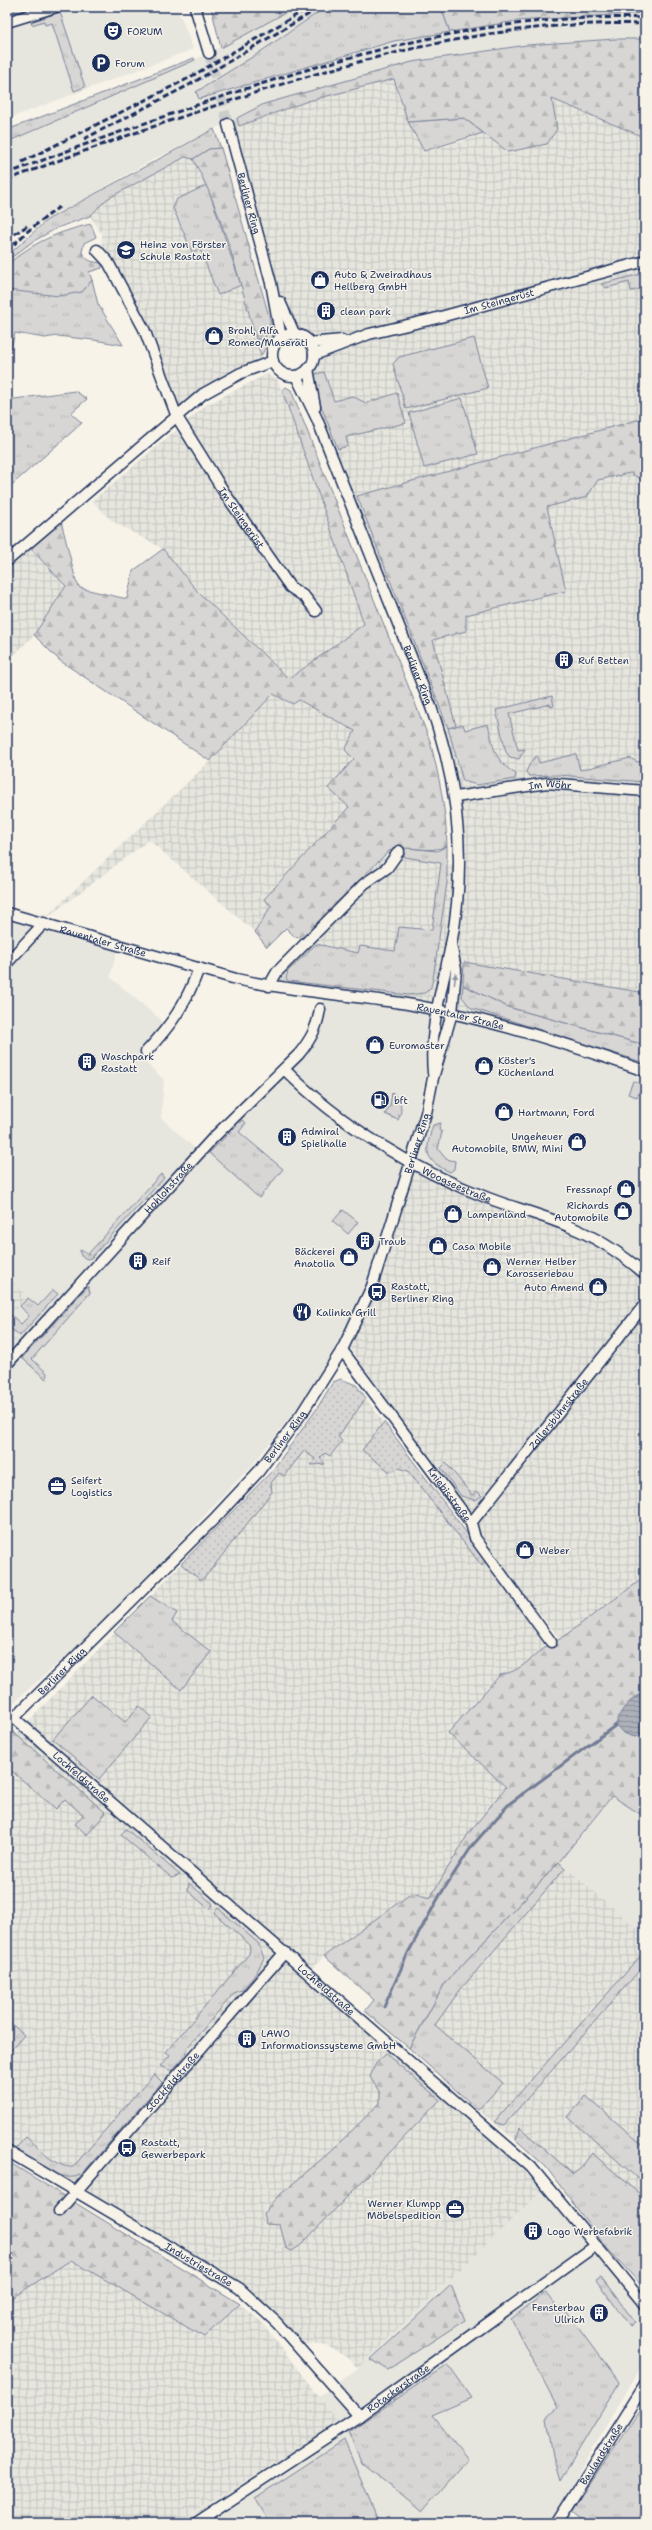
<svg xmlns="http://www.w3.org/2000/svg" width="652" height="2530" font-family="'Shantell Sans',sans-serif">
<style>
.built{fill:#e6e5de}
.industrial{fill:url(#industrial-grid)}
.grass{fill:url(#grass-tufts);stroke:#798299}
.forest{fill:url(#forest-firs);stroke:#798299}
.park{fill:url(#park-dots);stroke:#798299}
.water{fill:url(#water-rules);stroke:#727c95}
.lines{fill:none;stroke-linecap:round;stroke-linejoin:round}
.stream{stroke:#727c95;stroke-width:3}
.minor-tunnel{stroke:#cbcccc;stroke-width:10;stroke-dasharray:10 5;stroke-linecap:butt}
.minor-casing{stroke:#1b2f5e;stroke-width:13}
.minor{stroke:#f7f3e8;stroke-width:10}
.rail{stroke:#1b2f5e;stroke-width:3;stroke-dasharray:6 3;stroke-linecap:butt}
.oneway{fill:#8991a3}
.labels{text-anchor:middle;stroke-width:3;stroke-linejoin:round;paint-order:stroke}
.poi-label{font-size:10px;fill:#1b2f5e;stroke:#f7f3e8;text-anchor:start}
.street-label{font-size:10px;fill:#1b2f5e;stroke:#f7f3e8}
</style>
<defs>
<pattern id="industrial-grid" width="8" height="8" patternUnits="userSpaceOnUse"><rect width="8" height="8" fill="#e6e5de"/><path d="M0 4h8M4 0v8" fill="none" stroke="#c5c5c1"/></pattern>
<pattern id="grass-tufts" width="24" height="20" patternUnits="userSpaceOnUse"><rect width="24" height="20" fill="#d7d6d4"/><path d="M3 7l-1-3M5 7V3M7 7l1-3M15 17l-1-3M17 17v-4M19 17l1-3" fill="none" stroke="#b8b8b8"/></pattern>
<pattern id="forest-firs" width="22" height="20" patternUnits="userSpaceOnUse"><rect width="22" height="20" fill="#d7d6d4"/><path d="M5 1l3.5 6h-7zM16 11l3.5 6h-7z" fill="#b8b8b8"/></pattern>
<pattern id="park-dots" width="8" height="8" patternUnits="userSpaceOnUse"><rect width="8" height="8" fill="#d7d6d4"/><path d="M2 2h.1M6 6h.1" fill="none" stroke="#b8b8b8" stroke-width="1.8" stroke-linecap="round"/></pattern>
<pattern id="water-rules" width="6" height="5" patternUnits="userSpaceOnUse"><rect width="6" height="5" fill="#acb0b9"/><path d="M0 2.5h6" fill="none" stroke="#8b909a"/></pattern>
</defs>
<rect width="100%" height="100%" fill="#f7f3e8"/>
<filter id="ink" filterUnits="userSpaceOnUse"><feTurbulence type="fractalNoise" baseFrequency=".025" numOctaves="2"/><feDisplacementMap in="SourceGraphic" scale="8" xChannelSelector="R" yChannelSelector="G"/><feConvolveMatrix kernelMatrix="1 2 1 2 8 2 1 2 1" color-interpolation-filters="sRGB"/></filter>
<g filter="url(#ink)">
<path class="built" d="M21,7H177L193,49L7,119V11Z
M296,7H326L257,54L199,99L394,41L516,21L645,13V39L527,45L472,52L264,104L152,160L47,220L7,237V142L195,60Z
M7,920L117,951L110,977L168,1026L139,1056L164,1080L161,1118L201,1154L300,1057L321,1018L323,996L403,1007L439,1015L407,1163L368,1285L345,1336L297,1408L254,1463L101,1625L13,1703L7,1697Z
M445,1017L576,1053L645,1078V1270L457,1182L419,1160Z
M613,1796L645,1817V1937L559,1862Z
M544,2189L595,2246L645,2314V2360L585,2461L562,2507L549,2523H177L339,2423L318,2397L358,2368Z"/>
<path class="industrial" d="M394,79L408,122L424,151L461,142L483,133L508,152L557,129L551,99L639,135L645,157V259L353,339L308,343L294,335L274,282L230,121L237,118L239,126L308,101Z
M185,157L193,159L207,185L177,199L192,252L200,249L218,295L241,285L262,359L178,413L101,249L102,234L90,216L107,199Z
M645,267V1070L448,1010L459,931L465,864L461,808L451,764L318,419L311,374L316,361L353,345Z
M267,374L278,380L364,624L288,679L198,592L163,549L112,521L92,501L206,405Z
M30,548L66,586L34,635L7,662V567Z
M273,694L293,704L299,700L355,731L354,759L349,807L264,898L271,906L255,932L149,840L49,916L7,904L48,915L210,761Z
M399,847L441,863L455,865L452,928L440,1008L266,985L337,907L334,904L389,851Z
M415,1167L594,1240L645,1279V1577L560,1639L478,1538L477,1524L350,1348L382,1279Z
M7,1278L28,1296L7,1319Z
M7,1325L20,1336L7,1351Z
M341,1379L356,1385L547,1644L533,1659L513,1673L500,1675L448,1733L507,1786L468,1834L430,1899L412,1893L324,1956L305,1977L451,2102L544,2189L358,2368L346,2357L327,2346L302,2343L263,2302L228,2274L7,2144V1727L16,1734L272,1471L316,1410L333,1382Z
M559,1862L645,1935V2262L534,2155L478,2110L409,2048Z
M71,2260L204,2337L240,2304L260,2320L339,2423L177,2523H7V2301Z"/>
<path class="grass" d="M23,7H39L7,17V12Z
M326,7H441L450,32L394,41L199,99L196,92L257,54Z
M60,12L85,87L74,91L52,23L45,25L44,21L32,25L31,22Z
M194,58L195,60L7,142V130Z
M464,118L483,133L424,151L408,122Z
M214,129L221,148L209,149L193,159L185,157L107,199L90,216L57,228L32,242L7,261V256L47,220Z
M207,185L241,285L218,295L200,249L192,252L173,208L177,199Z
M645,273V288L631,291L629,282L606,288L601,284Z
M92,280L98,304L123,345L94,340L57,336L45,338L15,333L7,363V290L82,292Z
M273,330L271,338L261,356L256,339H262Z
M474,338L488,388L406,409L393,364L399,357Z
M324,372L334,401L352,396L366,403L397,393L406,423L346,437L348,446L338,449L321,406L314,380L316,374Z
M75,391L87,399L71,413L82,423L7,489V400Z
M462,398L478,454L424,468L409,413Z
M552,696L554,706L551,707L550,704L509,714L518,750L525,749L519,759L510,757L506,752L496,710Z
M463,724L465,730L488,724C494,748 493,760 516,774L515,779L477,785L463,781L448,728Z
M576,754L580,770L630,758L637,762L645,760V782L558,775L529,776L526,772L531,761L537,756L539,763Z
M447,846V883L433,979L431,987L425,993L408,995L288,981L286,978L288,971L316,944L358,953L360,946L395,951L399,927L432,930L441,863L405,857L399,847L437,851Z
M463,985L508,1007L645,1045V1063L471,1008L462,997Z
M633,1081L645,1086V1093L640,1090L637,1097L628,1094Z
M392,1093C402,1100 403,1110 398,1120L385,1114L390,1106Z
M242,1120L246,1123L239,1132L283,1169L259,1198L209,1153Z
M441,1123L439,1130L442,1132L438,1149L446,1159L455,1161L454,1169L450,1172C423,1160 425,1151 433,1125Z
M161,1174L164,1178L91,1258L87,1259L81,1256L80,1250L88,1254Z
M343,1210L358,1222L348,1234L333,1221Z
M88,1286L90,1293L32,1359L47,1373L46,1379L22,1358Z
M53,1290L58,1294L20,1336L7,1325V1319L11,1315L21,1324L29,1316L20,1306L28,1298L38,1306Z
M446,1463L472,1495L477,1491L482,1496L475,1500L461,1496L441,1468Z
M150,1596L177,1613L172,1621L211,1652L181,1690L114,1632Z
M92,1695L125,1722L139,1706L152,1717L99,1779L53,1739Z
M126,1829L180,1875L172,1878L121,1835Z
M559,1862L565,1868L460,1990L435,2025L503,2083L478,2110L409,2048L445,1983Z
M189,1883L213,1904L209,1909L188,1891Z
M218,1908L258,1943L264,1958L255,1975L242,1990L235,1992L187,2048L186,2054L172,2071L160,2066L170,2055L166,2052L249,1954L250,1948L248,1943L214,1913Z
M645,1951V1964L504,2125L494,2122Z
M7,2020L24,2035L7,2055Z
M154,2074L162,2082L81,2175C61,2185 32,2159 15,2149L26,2137C39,2148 55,2168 73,2167Z
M586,2096L645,2147V2169L637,2178L568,2117Z
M519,2127L573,2174L580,2169L592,2153L645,2198V2289L605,2246L546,2167L516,2140Z
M601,2277L635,2322L630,2326L596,2280Z
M546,2292L558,2308L562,2306L619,2383L560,2481L553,2457L547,2418L558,2408L511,2319Z
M448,2364L472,2398L432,2415L468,2459L422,2512L362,2463L348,2432Z
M645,2402V2523H587L572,2511Z
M344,2440L379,2523H270L255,2498Z"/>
<path class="forest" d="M211,7H296L221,48Z
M441,7H645V13L516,21L450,32Z
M615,39H645V157L639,135L552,99L557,129L547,144L508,152L464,118L408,122L394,79L308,101L239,126L237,118L264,104L412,62L527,45Z
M221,148L273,330L262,339H256C239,278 223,214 193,159L209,149Z
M91,224L96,237L84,243L82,252C86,261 92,262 102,263V268L89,272L92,280L82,292L59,296L7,290V265C31,243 60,231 91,224Z
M286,387L291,390L430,741C439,776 446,809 447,846C428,855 408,843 389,851L335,904L337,907L305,939L295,937L286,928L267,947L255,932L271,906L264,899L349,807L328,788L354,759L345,750L355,731L299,700L293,704L273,694L210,761L59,660L34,635L66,586L30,548L61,521L76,581L80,588L127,599L133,571L163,549L198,592L289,679L364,624L282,390Z
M645,418V479H641L630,473L598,480L587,497L547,507L566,591L466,615V631L433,640L456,726L448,728L357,496Z
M464,962L645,993V1045L508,1007L463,985Z
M645,1577V1692L635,1697V1737L645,1733V1817L612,1796L559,1862L445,1983L409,2048L365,2011L374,2000L324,1956L412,1893L430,1898L468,1834L506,1787L448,1733L500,1675C526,1671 537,1648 560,1639Z
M12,1731L106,1813L87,1835L75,1824L83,1815L65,1799L56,1809L7,1767V1737Z
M386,2054L440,2100L301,2245L292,2251L286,2248L280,2225L266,2224L263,2214L275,2199L331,2151L380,2103V2093L370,2077L376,2063Z
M7,2161L240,2304L204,2337L71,2260L7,2301Z
M451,2285L465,2320L388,2370L371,2359Z"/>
<path class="park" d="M341,1379L356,1385L366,1398L338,1437L342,1441L330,1456L325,1453L320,1458L325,1464L311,1465L315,1459L304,1451L284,1476L279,1473L271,1483L272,1492L202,1581L181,1564L272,1471L316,1410L333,1382Z
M384,1422L486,1559L482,1566L408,1471L399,1468L390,1472L362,1450Z"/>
<path class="water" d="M645,1692V1733L635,1737L623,1733L616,1725C619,1710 630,1699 645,1692Z"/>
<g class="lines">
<path class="stream" d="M384,2007L408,1953L440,1895L472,1846L509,1804L616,1725"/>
<path class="minor-tunnel" d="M209,53L228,124"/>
<defs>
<g id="minor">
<path d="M195,7L209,53"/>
<path d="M7,22L56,7"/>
<path id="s1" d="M228,124L271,283L281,338"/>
<path id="s2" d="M97,250L108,262L144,329L177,417L224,492L290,587L305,597L316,611"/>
<path d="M280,302L295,335"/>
<circle cx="293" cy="355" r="21"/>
<path d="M309,343L342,340"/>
<path id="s3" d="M314,355L369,334L433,319L645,261"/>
<path d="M308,369L315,407"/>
<path id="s4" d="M296,376L317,419L431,707C459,785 467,863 451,945C442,990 429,1026 433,1073"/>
<path d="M7,561L203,394L241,373L273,361"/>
<path id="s5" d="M456,797L547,783L645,791"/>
<path id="s6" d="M7,913L236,979C294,992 354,995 413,1005C492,1020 569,1044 645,1071"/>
<path d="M7,963L44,923"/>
<path d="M269,986L277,972L364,884L387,868L399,851"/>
<path d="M146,1052C172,1024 186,1004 199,968"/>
<path id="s7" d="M284,1069C340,1125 414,1170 488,1198C514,1208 542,1215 568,1226C596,1237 622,1254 645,1274"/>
<path id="s8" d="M342,1350L471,1523L475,1538L551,1642"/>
<path id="s9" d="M7,1364L213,1138L299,1054C311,1039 317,1028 320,1009"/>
<path id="s10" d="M471,1523L645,1304"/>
<path id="s11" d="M7,1712L531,2167L645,2305"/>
<path id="s12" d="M14,1718L216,1517L259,1471L302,1413L342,1350L372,1286L426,1113L433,1078L452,1013L456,970L451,944"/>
<path id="s13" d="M7,2151L239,2288L277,2323L359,2416"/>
<path id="s14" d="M59,2211L285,1952"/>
<path id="s15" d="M196,2523L359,2416L595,2246"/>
<path id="s16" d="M557,2523L645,2384"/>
</g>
</defs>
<use href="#minor" class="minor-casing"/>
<use href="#minor" class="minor"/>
<path class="rail" d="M84,139L189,85L321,7
M22,162L187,79L310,7
M7,174C70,149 134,127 197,105C342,56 491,12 645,18
M7,180C83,151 161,123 239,98C370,55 506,19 645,24
M7,239L27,226
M7,251L28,231L59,207"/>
</g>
<defs><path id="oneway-solid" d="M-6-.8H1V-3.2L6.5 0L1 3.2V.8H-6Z"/></defs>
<use class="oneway" href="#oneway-solid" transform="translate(455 979) rotate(-84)"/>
</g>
<defs>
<symbol id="theatre-disc" viewBox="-11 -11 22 22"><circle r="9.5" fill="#1b2f5e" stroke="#f7f3e8"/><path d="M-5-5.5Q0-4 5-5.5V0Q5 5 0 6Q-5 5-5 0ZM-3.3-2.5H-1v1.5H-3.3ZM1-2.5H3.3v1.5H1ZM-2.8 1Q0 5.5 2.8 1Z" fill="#fff"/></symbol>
<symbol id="parking-disc" viewBox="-11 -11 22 22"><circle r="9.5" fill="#1b2f5e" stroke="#f7f3e8"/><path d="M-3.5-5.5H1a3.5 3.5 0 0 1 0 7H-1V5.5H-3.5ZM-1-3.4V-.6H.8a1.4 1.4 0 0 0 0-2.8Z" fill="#fff"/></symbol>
<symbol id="school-disc" viewBox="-11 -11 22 22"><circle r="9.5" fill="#1b2f5e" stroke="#f7f3e8"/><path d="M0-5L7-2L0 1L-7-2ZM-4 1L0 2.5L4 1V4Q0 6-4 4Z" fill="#fff"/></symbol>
<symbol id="shop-disc" viewBox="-11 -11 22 22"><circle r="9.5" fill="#1b2f5e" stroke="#f7f3e8"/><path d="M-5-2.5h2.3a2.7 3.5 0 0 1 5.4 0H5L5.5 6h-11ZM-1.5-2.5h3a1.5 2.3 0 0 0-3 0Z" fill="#fff"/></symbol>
<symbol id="building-disc" viewBox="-11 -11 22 22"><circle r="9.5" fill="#1b2f5e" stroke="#f7f3e8"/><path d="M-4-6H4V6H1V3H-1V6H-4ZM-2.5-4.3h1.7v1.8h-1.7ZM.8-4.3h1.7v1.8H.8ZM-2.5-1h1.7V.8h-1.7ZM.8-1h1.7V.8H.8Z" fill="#fff"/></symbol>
<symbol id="fuel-disc" viewBox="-11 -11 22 22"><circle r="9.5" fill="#1b2f5e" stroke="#f7f3e8"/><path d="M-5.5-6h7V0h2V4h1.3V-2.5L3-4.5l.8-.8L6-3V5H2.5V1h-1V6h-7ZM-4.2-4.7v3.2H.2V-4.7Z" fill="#fff"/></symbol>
<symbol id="bus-disc" viewBox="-11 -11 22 22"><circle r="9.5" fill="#1b2f5e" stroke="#f7f3e8"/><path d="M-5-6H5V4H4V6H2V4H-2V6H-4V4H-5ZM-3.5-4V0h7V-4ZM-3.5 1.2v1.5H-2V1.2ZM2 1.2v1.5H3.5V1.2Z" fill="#fff"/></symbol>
<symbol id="restaurant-disc" viewBox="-11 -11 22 22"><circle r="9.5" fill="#1b2f5e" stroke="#f7f3e8"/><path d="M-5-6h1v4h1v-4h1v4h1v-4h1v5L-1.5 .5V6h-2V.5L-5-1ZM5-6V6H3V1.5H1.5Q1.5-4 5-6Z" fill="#fff"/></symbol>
<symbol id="office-disc" viewBox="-11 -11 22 22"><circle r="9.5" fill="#1b2f5e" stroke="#f7f3e8"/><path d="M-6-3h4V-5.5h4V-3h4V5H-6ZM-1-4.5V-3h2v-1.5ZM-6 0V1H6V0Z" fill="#fff"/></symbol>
</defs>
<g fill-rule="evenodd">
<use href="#theatre-disc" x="102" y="20" width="22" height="22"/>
<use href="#parking-disc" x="90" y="52" width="22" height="22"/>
<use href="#school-disc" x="115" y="239" width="22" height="22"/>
<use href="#shop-disc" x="309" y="269" width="22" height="22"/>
<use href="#building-disc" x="315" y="300" width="22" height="22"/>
<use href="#shop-disc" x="203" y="325" width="22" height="22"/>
<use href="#building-disc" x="553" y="649" width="22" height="22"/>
<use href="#shop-disc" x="364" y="1034" width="22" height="22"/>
<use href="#building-disc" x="76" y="1051" width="22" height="22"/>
<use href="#shop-disc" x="473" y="1055" width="22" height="22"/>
<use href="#fuel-disc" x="369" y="1089" width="22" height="22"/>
<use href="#shop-disc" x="493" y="1101" width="22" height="22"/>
<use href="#building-disc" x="276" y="1126" width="22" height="22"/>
<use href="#shop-disc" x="566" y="1131" width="22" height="22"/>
<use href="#shop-disc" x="615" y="1178" width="22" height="22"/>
<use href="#shop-disc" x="612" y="1200" width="22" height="22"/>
<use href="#shop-disc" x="442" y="1203" width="22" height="22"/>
<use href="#building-disc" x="354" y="1230" width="22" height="22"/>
<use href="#shop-disc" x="427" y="1235" width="22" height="22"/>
<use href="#shop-disc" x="338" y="1246" width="22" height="22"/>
<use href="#building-disc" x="127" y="1250" width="22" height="22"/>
<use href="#shop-disc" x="481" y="1256" width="22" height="22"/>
<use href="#shop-disc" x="587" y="1276" width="22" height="22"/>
<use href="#bus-disc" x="366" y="1281" width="22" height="22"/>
<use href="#restaurant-disc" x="291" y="1301" width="22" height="22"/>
<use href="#office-disc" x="46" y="1475" width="22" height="22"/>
<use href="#shop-disc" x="514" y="1539" width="22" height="22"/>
<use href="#building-disc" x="236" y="2028" width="22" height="22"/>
<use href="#bus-disc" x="116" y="2137" width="22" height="22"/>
<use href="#office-disc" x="444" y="2198" width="22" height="22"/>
<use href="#building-disc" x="522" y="2220" width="22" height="22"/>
<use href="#building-disc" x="588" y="2302" width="22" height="22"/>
</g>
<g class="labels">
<g class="poi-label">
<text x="127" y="35">FORUM</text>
<text x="115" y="67">Forum</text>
<text x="140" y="248">Heinz von Förster<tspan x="140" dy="12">Schule Rastatt</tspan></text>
<text x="334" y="278">Auto &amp; Zweiradhaus<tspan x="334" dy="12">Hellberg GmbH</tspan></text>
<text x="340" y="315">clean park</text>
<text x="228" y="334">Brohl, Alfa<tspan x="228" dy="12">Romeo/Maserati</tspan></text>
<text x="578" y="664">Ruf Betten</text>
<text x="389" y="1049">Euromaster</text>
<text x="101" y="1060">Waschpark<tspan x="101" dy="12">Rastatt</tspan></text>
<text x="498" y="1064">Köster's<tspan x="498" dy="12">Küchenland</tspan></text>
<text x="394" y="1104">bft</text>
<text x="518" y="1116">Hartmann, Ford</text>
<text x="301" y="1135">Admiral<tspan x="301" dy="12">Spielhalle</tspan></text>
<text x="563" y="1140" text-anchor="end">Ungeheuer<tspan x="563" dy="12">Automobile, BMW, Mini</tspan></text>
<text x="612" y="1193" text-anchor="end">Fressnapf</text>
<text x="609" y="1209" text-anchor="end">Richards<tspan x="609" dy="12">Automobile</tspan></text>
<text x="467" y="1218">Lampenland</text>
<text x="379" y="1245">Traub</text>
<text x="452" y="1250">Casa Mobile</text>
<text x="335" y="1255" text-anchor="end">Bäckerei<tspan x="335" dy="12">Anatolia</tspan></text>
<text x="152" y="1265">Reif</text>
<text x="506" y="1265">Werner Helber<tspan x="506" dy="12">Karosseriebau</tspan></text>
<text x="391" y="1290">Rastatt,<tspan x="391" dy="12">Berliner Ring</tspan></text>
<text x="584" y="1291" text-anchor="end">Auto Amend</text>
<text x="316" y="1316">Kalinka Grill</text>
<text x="71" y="1484">Seifert<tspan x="71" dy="12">Logistics</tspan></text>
<text x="539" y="1554">Weber</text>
<text x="261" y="2037">LAWO<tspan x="261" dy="12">Informationssysteme GmbH</tspan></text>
<text x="141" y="2146">Rastatt,<tspan x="141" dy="12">Gewerbepark</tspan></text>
<text x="441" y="2207" text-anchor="end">Werner Klumpp<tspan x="441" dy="12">Möbelspedition</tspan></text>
<text x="547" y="2235">Logo Werbefabrik</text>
<text x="585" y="2311" text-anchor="end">Fensterbau<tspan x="585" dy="12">Ullrich</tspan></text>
</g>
<g class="street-label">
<text dy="4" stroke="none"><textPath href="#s1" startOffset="82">Berliner Ring</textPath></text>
<text dy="4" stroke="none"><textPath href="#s3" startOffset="193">Im Steingerüst</textPath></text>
<text dy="4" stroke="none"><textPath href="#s2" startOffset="306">Im Steingerüst</textPath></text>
<text dy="4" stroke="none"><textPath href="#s4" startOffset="323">Berliner Ring</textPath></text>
<text dy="4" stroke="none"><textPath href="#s5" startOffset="95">Im Wöhr</textPath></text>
<text dy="4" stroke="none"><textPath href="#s6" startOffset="100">Rauentaler Straße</textPath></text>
<text dy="4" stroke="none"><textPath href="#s6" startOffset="466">Rauentaler Straße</textPath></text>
<text dy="4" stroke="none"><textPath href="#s12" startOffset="715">Berliner Ring</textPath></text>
<text dy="4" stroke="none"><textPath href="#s7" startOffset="209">Woogseestraße</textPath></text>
<text dy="4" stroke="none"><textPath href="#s9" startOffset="239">Hohlohstraße</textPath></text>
<text dy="4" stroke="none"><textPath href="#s10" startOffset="140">Zollersbühnstraße</textPath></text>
<text dy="4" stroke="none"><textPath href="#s12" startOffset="391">Berliner Ring</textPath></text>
<text dy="4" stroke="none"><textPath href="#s8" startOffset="180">Kniebisstraße</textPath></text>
<text dy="4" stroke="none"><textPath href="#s12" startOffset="67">Berliner Ring</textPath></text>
<text dy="4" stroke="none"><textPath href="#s11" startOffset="99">Lochfeldstraße</textPath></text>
<text dy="4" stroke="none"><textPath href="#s11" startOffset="423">Lochfeldstraße</textPath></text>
<text dy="4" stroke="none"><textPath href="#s14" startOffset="172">Stockfeldstraße</textPath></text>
<text dy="4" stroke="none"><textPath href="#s13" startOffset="223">Industriestraße</textPath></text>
<text dy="4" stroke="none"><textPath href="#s15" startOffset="243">Rotackerstraße</textPath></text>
<text dy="4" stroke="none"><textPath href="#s16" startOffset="82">Baulandstraße</textPath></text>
</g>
</g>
<rect width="652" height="2530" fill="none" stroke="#f7f3e8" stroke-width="24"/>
<rect x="12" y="12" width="628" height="2506" fill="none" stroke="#1b2f5e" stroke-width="1.5" filter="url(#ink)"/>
</svg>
